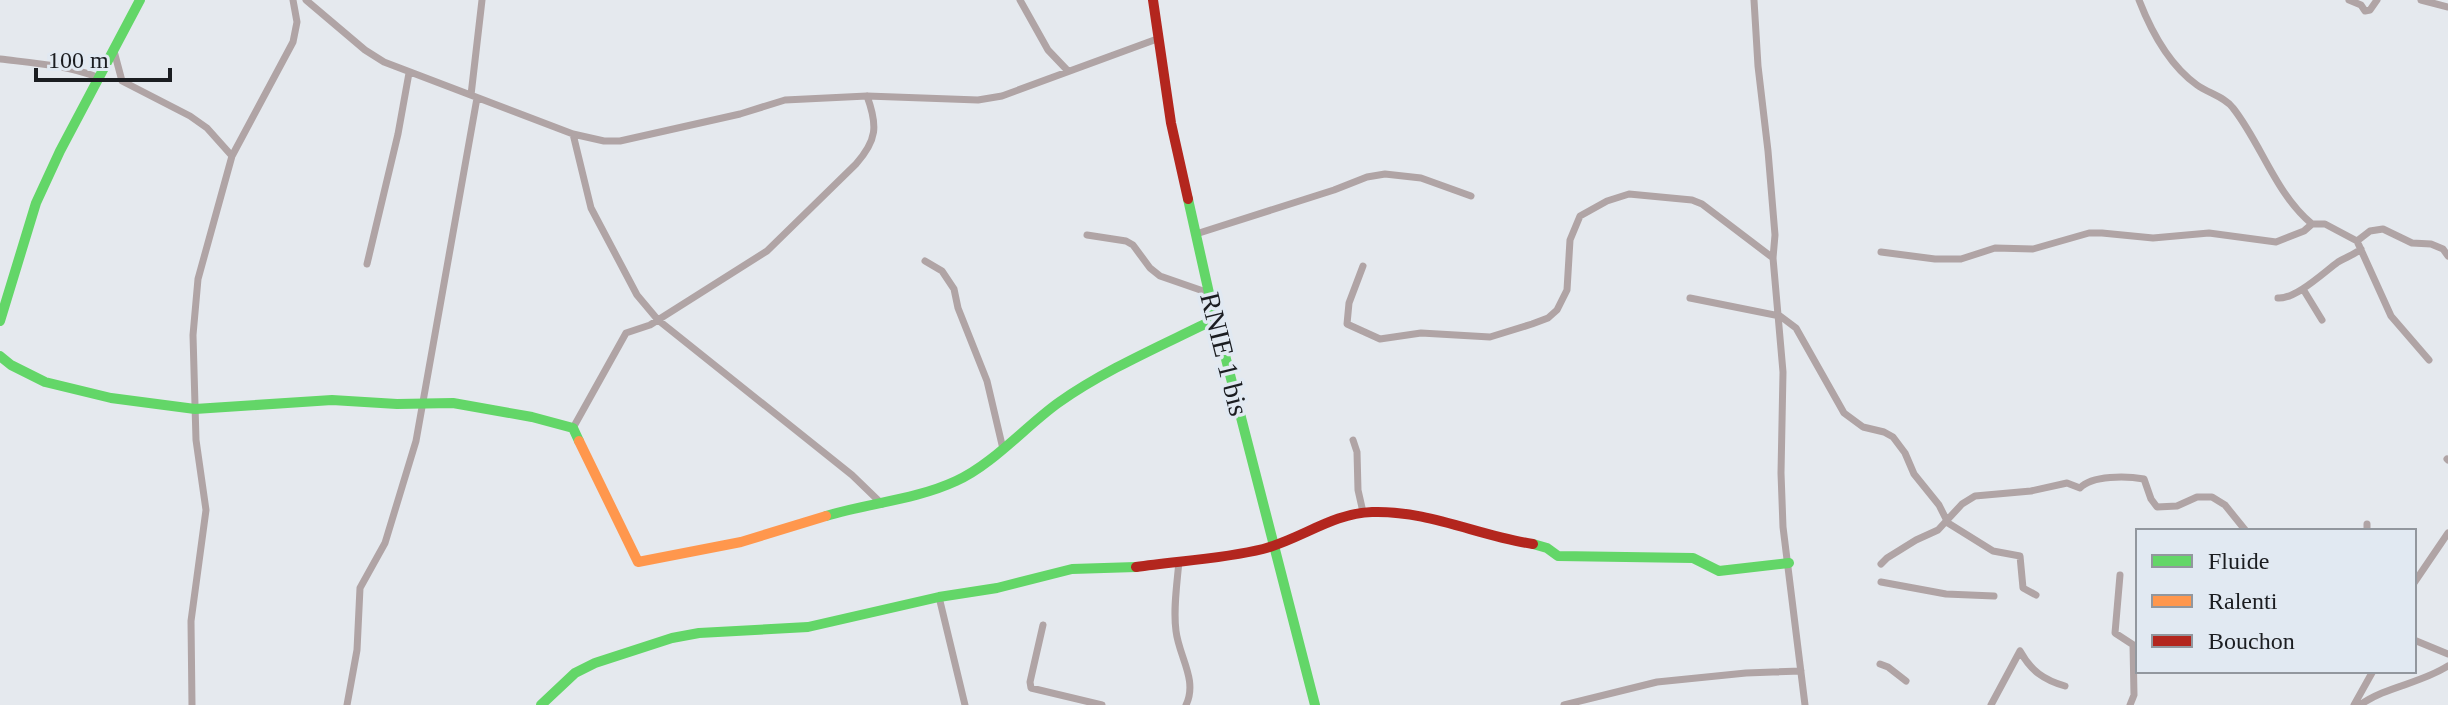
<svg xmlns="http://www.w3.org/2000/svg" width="2448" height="705" font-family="'Times New Roman',serif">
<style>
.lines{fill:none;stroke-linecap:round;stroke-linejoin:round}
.street{stroke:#b0a4a5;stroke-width:7}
.fast{stroke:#63d668;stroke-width:10}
.slow{stroke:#ff974d;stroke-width:10}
.jam{stroke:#b3261e;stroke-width:10}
.labels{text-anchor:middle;stroke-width:7;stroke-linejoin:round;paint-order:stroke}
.street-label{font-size:28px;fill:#1b1d21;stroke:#e1e9f2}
</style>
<rect width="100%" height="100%" fill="#e5e9ee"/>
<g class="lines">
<path class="street" d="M306,0L365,50L384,62L573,134L604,141H620L740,114L785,100L867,96L978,100L1002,96L1157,39
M1020,0L1048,50L1068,71
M1754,0L1758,66L1768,151L1775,235L1773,258L1783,372L1781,473L1783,527L1805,705
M2139,0C2151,31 2169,65 2197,85C2208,93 2225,97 2233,108C2262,145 2275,193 2312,224
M2349,0L2361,5L2365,11L2370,10L2377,0
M2421,0L2448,7
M114,51L122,81L190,116L207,128L232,156
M0,59C33,63 66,65 97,77
M471,95L482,0
M573,134L591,208L637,295L658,320L852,475L882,504
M1196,234L1334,190L1367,177L1385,174L1421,178L1471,196
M1087,235L1126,241L1133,245L1150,268L1160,276L1209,293
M2357,241L2391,316L2429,360
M1881,252L1935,259H1961L1995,248L2033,249L2089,233H2102L2153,238L2209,233L2276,242L2304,231L2312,224H2325L2357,241L2370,231L2383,229L2412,243L2431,244L2443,249L2448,256
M925,261L942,271L954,289L958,308L987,381L1003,449
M367,264L398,134L409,73
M1363,266L1349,303L1347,324L1380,339L1421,333L1490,337L1532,324L1548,318L1557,310L1567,290L1570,240L1580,216L1607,201L1629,194L1692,200L1702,204L1773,258
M2303,289L2322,320
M1690,298L1780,316L1796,328L1844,413L1863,427L1884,432L1893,437L1905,453L1914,474L1939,505L1948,523L1993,551L2020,556L2023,588L2036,595
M2278,298C2296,299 2323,273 2338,262C2346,257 2354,255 2361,249
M573,428L626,333L650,325L767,251L856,164C877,140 878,126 867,96
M1353,440L1357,452L1358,490L1363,512
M2447,459L2448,460
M2367,524V531
M1179,561C1177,584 1173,609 1176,631C1179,657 1198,680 1186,705
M1881,564L1887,558L1916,540L1938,530L1962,504L1975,496L2031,491L2067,483L2080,488C2092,475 2127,476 2144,479L2151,499L2157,507L2177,506L2197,497H2212L2225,505L2246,531
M2120,575L2115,633L2138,648
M1881,582L1946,594L1994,596
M2414,583L2448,533
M939,597L965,705
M1043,625L1030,682L1031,688L1102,705
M2414,640L2448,654
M2020,651C2031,671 2044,680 2065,686
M1880,664L1888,667L1906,681
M192,705L191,621L206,510L196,440L193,335L198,279L232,156L293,42L297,22L293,0
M347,705L357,650L360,588L385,543L416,441L477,98
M1564,705L1657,682L1746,673L1801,671
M1991,705L2020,651
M2130,705L2134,695L2133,645
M2354,705L2373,671
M2360,705C2387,686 2420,684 2448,666"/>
<path class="fast" d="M1188,199L1209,293L1315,705
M0,321L36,203L60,151L140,0
M0,356L11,365L45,382L111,398L195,409L332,400L397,404L453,403L532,417L573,428L579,441
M826,516C868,503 915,500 956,481C992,465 1026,426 1058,403C1106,369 1163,345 1215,319
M1533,544L1547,548L1558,556L1693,558L1719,571L1789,563
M541,705L575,673L595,663L672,638L699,633L808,627L939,597L997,588L1072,569L1136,567"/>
<path class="slow" d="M579,441L638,562L741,542L826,516"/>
<path class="jam" d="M1153,0L1171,123L1188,199
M1136,567C1177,561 1222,559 1263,549C1301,539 1333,513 1372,512C1427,510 1479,536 1533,544"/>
</g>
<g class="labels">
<g class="street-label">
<text transform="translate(1225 354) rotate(76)" y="10">RNIE 1 bis</text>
</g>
</g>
<rect x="2136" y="529" width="280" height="144" fill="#e1e9f2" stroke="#92979e" stroke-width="2"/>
<rect x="2152" y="555" width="40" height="12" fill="#63d668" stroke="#92979e" stroke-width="2"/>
<text x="2208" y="569" font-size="24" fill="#1b1d21">Fluide</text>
<rect x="2152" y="595" width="40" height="12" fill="#ff974d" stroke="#92979e" stroke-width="2"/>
<text x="2208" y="609" font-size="24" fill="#1b1d21">Ralenti</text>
<rect x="2152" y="635" width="40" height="12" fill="#b3261e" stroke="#92979e" stroke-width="2"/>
<text x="2208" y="649" font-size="24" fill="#1b1d21">Bouchon</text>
<path d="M36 68v12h134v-12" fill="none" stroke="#1b1d21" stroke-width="4"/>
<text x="48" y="68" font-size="24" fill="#1b1d21" stroke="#e1e9f2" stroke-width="6" paint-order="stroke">100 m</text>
</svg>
